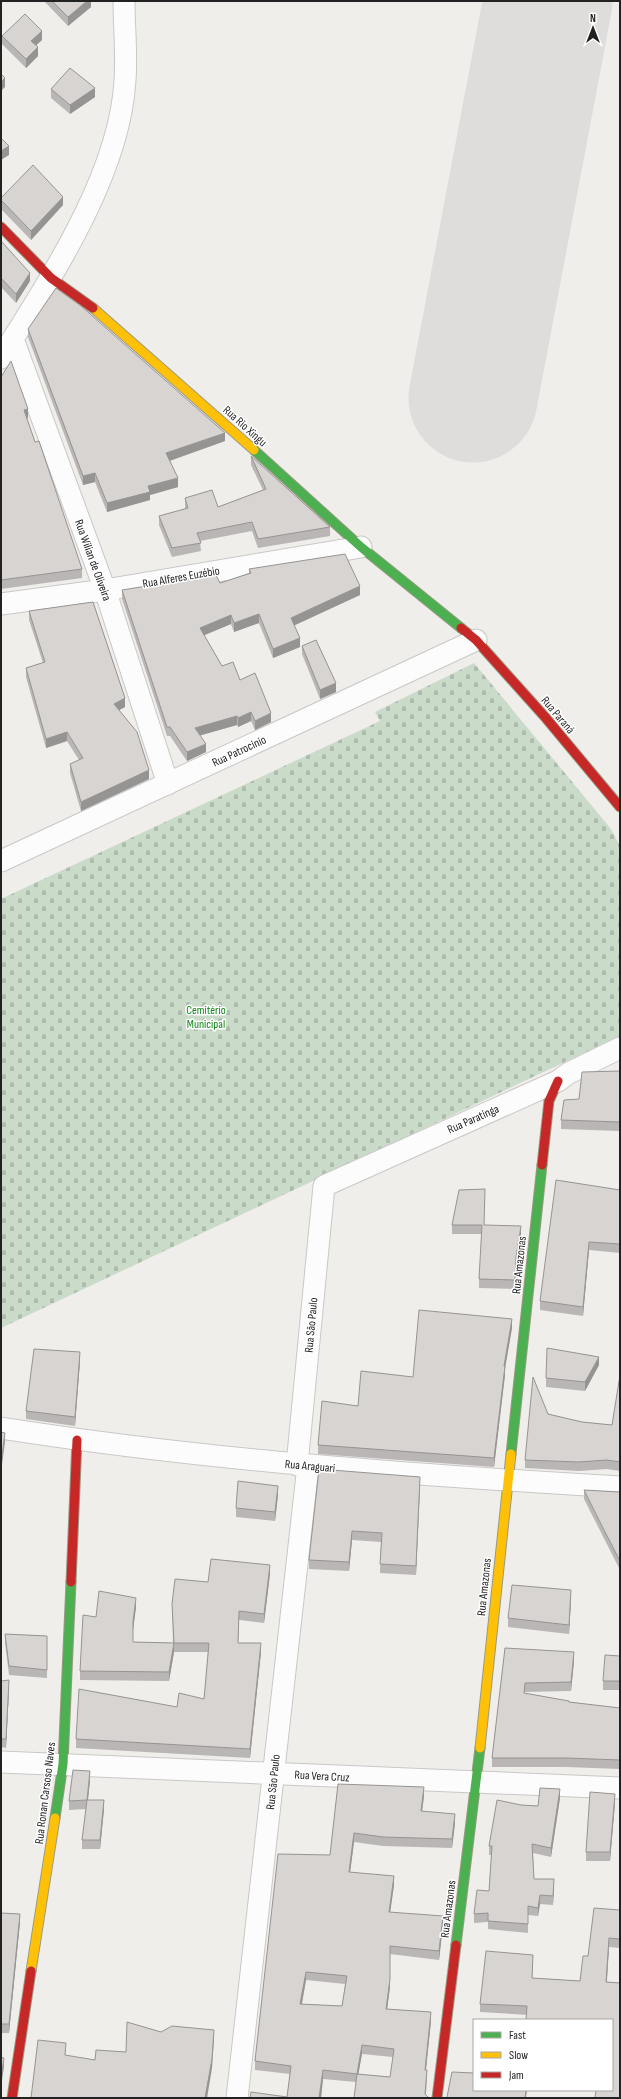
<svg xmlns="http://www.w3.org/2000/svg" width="621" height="2099" font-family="'Sofia Sans Condensed',sans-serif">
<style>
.cemetery{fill:url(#cemetery-stones)}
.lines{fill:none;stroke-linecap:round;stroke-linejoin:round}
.runway{stroke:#dedddc;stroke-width:129}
.street-casing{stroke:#c9c8c7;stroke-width:23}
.fast-casing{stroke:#999a82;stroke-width:11}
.slow-casing{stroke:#999a82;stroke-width:11}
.jam-casing{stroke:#999a82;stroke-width:11}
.street{stroke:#fdfcfc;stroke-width:21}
.fast{stroke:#4caf50;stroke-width:9}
.slow{stroke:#ffc107;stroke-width:9}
.jam{stroke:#c62828;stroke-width:9}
.wall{fill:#b9b6b5;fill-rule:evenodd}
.shaded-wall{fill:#969493}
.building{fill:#d7d4d2;stroke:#969493;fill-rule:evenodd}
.labels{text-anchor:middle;stroke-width:3;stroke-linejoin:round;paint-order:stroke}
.street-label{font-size:12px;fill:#222;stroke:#fff}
.park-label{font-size:12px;fill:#0c8416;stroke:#fff}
</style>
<defs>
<pattern id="cemetery-stones" width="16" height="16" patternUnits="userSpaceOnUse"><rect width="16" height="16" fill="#cadbca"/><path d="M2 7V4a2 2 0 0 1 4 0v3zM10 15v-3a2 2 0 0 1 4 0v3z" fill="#adbcad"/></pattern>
</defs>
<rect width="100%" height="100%" fill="#f0eeeb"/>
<path class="cemetery" d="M474,663L611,829L620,846V1036L1,1328V899L380,721L375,712Z"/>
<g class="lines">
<path class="runway" d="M473,398L548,1"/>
<defs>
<path id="street" d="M13,339L105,590L168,784
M1,358C50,279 120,175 125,80C127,54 124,27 124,1
M1,604L105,590L361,547
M1,861L476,640
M1,1428C206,1460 413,1475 620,1487
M297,1465L324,1186L558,1081L569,1073L620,1048
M1,1762L620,1788
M237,2098L308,1466"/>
<path id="fast" d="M254,450L361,547L461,628
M511,1454L542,1165
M55,1818L63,1764L71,1582
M456,1945L480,1748"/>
<path id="slow" d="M93,308L254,450
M480,1748L511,1454
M31,1971L55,1818"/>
<path id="jam" d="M1,227L51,278L93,308
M461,628L476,640L545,717L620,807
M542,1165L549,1101L558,1081
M71,1582L77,1440
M12,2098L31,1971
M437,2098L456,1945"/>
</defs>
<use href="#street" class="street-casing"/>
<use href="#fast" class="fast-casing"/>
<use href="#slow" class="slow-casing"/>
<use href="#jam" class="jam-casing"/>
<use href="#street" class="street"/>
<use href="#fast" class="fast"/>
<use href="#slow" class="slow"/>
<use href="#jam" class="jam"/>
</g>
<path class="wall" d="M44,1H91V7L68,26Z
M2,36L42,40L36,45L38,56L26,68L2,44Z
M51,89L95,97L70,114L51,98Z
M1,198L63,205L31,240L1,209Z
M1,241L30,281L16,303L1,287Z
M28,329L225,441L170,461L178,487L150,495V500L107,512L95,482L83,485L28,337Z
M1,377L28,418L27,419L35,442L82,569V578L1,589Z
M251,456L330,527V536L258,548L252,531L200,541L201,551L172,557L159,525V516L185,509V498L218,507L263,490L251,465Z
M249,569L360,595L294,625L300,647L273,658L259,623L234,632L231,624L204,635L222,666L240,680L271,722L255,730L251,721L238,727L237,725L200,735L206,752L187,761L170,736H167L122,599V590L220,583L249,573Z
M29,611L125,707L119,710L149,779L81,811L70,773V764L79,760L67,741L46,748L26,677V668L43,663L29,620Z
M302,646L336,692L320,699L302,654Z
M620,1071V1131L561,1129V1120L579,1099Z
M620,1190V1253L589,1250L583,1316L540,1310V1301Z
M452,1225H484L521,1235L516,1266L515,1289L479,1288V1279L482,1234H452Z
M512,1328L505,1366V1375L494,1467L318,1454V1445L358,1406L413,1377Z
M80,1361L75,1426L26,1419V1411Z
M599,1365L585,1391L546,1387V1378Z
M620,1375V1471L607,1469L579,1471L525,1468V1460L548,1414L582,1422L612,1425Z
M420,1486L416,1575L380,1573L381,1542L352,1540L349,1571L309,1569V1560Z
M584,1490L620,1492V1570L584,1499Z
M278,1495L275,1521L236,1517V1508Z
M270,1574L264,1623L239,1620L238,1643L261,1652L250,1758L76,1748V1739L204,1699L208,1652H174L169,1681L80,1680V1671L96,1617L136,1607L133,1630V1642L173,1643L172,1604L208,1582Z
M571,1599L569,1634L508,1627V1618Z
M5,1634L47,1636V1678L9,1675L5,1643Z
M505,1648L574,1661L571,1691L525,1692L524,1693L569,1702L620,1708V1769L566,1767H492V1758Z
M620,1656V1690H603V1681Z
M1,1681L9,1689L6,1748L1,1747Z
M90,1780L88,1800L104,1809L100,1849H82V1840L86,1809L69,1810V1801Z
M338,1784L424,1796L422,1811L455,1823L452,1848L383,1846L354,1842L350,1872L394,1885L390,1912L443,1925L439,1960L390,1954V1987L387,2009L431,2021L426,2070L427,2079L426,2094L356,2082L323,2079L321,2098H250L287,2097L290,2074L255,2070V2061L330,1855ZM306,1980L345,1984L342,2006L302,2004ZM362,2054L393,2057L390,2077L358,2074Z
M560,1798L551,1857L533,1853L534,1879L554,1888L553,1905L540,1904L538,1916L528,1915V1933L488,1929V1922L474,1923V1914L489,1891L492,1855H489V1846L521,1805L538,1806Z
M615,1803L610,1861H586V1852Z
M620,1910V1948L609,1947L607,1982L620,1983L612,2020L480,2012V2004L533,1964L532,1978L580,1981L588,1956Z
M1,1913L20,1922L9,2033H1Z"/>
<path class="shaded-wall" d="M87,1H91V7L68,26V17Z
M42,31V40L31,50V41Z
M38,47V56L26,68V59Z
M5,78V87L1,91V82Z
M95,88V97L70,114V105Z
M9,146V155L1,160V151Z
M63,197V205L31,240V231Z
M30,273V281L16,303V294Z
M28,409V418L24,419V410Z
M225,433V441L166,462V453Z
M95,473V482L83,485V476Z
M178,478V487L150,495V500L107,512V503L148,486Z
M360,586V595L291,627V618Z
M259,614V623L234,632V623Z
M231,615V624L200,637V628Z
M300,638V647L273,658V649Z
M336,683V692L320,699V690Z
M125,698V707L114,713V704Z
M251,712V721L238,727V718Z
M271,713V722L255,730V721Z
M237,716V725L195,737V728Z
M67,732V741L46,748V739Z
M206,744V752L187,761V752Z
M149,770V779L81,811V802Z
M521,1226V1235L516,1266L515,1289L516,1257Z
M589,1242V1250L583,1316V1307Z
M512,1319V1328L504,1375V1366Z
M80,1352V1361L75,1426V1417Z
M599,1357V1365L585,1391V1382Z
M505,1366V1375L494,1467V1458Z
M5,1433V1442L1,1472V1463Z
M420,1477V1486L416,1575V1566Z
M278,1486V1495L275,1521V1512Z
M352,1531V1540L349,1571V1562Z
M270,1565V1574L264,1623V1614Z
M571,1590V1599L569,1634V1625Z
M136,1598V1607L133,1630V1621Z
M174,1643V1652L169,1681V1672Z
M261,1643V1652L250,1758V1749Z
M574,1652V1661L571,1691V1682Z
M9,1680V1689L6,1748V1739Z
M90,1771V1780L87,1809V1800Z
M424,1787V1796L421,1820V1811Z
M560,1789V1798L551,1857V1848Z
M615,1794V1803L610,1861V1852Z
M104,1800V1809L100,1849V1840Z
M455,1814V1823L452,1848V1839Z
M354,1833V1842L349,1881V1872Z
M394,1876V1885L389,1921V1912Z
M554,1879V1888L553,1905V1896Z
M540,1895V1904L538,1916V1908Z
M20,1914V1922L9,2033V2024Z
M443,1916V1925L439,1960V1951Z
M609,1938V1947L606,1991V1982Z
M306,1972V1980L300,2013V2004Z
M390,1979V1987L386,2018V2009Z
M431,2012V2021L425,2078V2070Z
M214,2030V2039L212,2068L207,2098H205Z
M362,2045V2054L357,2082V2074Z
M4,2058V2067L1,2087V2078Z
M323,2070V2079L321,2098H319Z
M526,2090H527L526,2098H525Z"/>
<path class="building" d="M52,1H87L68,17Z
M25,14L42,31L31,41L38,47L26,59L2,36Z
M70,68L95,88L70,105L51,89Z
M1,74L5,78L1,82Z
M1,138L9,146L1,151Z
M33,165L63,197L31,231L1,200V198Z
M1,241L30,273L16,294L1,278Z
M56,288L81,306L225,433L166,453L178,478L148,486L150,492L107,503L95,473L83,476L28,329Z
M11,361L28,409L24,410L35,442L39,441L82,569L1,580V377Z
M251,456L330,527L258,539L252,522L197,533L201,543L172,548L159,516L188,508L185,498L212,490L218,507L266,489Z
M345,554L360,586L291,618L300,638L273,649L259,614L234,623L231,615L200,628L222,666L233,662L240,680L255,673L271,713L255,721L251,712L238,718L237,716L195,728L206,744L187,752L170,727H167L122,590L216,575L220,583L251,573L249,569Z
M93,602L125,698L114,704L137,732L149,770L81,802L70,764L83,758L67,732L46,739L26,668L45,662L29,611Z
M316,640L336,683L320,690L302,646Z
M620,1071V1122L561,1120L564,1100L579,1099L582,1072Z
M556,1180L620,1190V1244L589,1242L583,1307L540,1301Z
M485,1189L484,1225L521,1226L516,1257L515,1280L479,1279L482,1225H452L459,1190Z
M419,1310L512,1319L504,1366H505L494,1458L318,1445L322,1401L358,1406L361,1371L413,1377Z
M547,1348L599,1357L585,1382L546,1378Z
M34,1349L80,1352L75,1417L26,1411Z
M620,1375V1462L607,1460L579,1462L525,1460L533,1377L548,1414L582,1422L612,1425Z
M1,1432L5,1433L1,1463Z
M319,1469L420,1477L416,1566L380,1564L382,1533L352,1531L349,1562L309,1560Z
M238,1481L278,1486L275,1512L236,1508Z
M584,1490L620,1492V1561L605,1532Z
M211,1559L270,1565L264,1614L239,1611L238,1643H261L250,1749L76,1739L79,1689L177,1707L179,1693L204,1699L209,1643H174L172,1604L175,1579L208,1582Z
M512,1585L571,1590L569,1625L508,1618Z
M99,1591L136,1598L133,1621V1642L174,1643L169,1672L80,1671L83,1615L96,1617Z
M5,1634L47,1636V1670L9,1666Z
M505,1648L574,1652L571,1682L525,1683L524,1693L569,1701V1702L620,1708V1760L566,1758H492Z
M605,1655L620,1656V1681H603Z
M9,1680L6,1739H1V1681Z
M73,1770L90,1771L87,1800L69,1801Z
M338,1784L424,1787L421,1811L455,1814L452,1839L383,1837L354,1833L349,1872L394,1876L389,1912L443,1916L439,1951L390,1946V1979L386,2009L431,2012L425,2070H427L425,2094L429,2098H354L357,2074L323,2070L319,2098H250L251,2092L287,2097L291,2066L255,2061L278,1854L330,1855ZM306,1972L347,1976L342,2006L300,2004ZM362,2045L394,2049L390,2077L357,2074Z
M540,1788L560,1789L551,1848L532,1844L534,1879H554L553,1896L540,1895L538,1908L528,1906V1924L488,1921V1913L474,1914L477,1890L489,1891L492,1846H489L497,1800L521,1805L538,1806Z
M590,1792L615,1794L610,1852H586Z
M87,1800H104L100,1840H82Z
M594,1908L620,1910V1939L609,1938L606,1982L620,1983V2098H595L596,2090H612V2020H526L527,2006L480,2004L486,1951L533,1955L532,1978L580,1981L583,1956H588Z
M1,1913L20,1914L9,2024H1Z
M127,2022L161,2032L172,2026L214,2030L212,2059L205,2098H31L38,2040L66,2043L65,2055L95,2060L96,2050L126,2052Z
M1,2057L4,2058L1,2078Z
M452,2072L474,2073V2090H526L525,2098H445L447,2097Z"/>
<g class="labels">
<g class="street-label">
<text transform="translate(245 426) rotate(42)" y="4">Rua Rio Xingu</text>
<text transform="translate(93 560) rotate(70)" y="4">Rua Wilian de Oliveira</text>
<text transform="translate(181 577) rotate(-10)" y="4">Rua Alferes Euzébio</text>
<text transform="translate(558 715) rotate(50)" y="4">Rua Paraná</text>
<text transform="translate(239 751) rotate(-25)" y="4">Rua Patrocinio</text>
<text transform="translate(473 1119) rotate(-24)" y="4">Rua Paratinga</text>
<text transform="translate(519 1265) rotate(-84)" y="4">Rua Amazonas</text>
<text transform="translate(311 1325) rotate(-85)" y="4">Rua São Paulo</text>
<text transform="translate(310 1466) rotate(5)" y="4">Rua Araguari</text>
<text transform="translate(484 1587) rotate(-84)" y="4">Rua Amazonas</text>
<text transform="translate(322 1776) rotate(3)" y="4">Rua Vera Cruz</text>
<text transform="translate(273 1782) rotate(-84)" y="4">Rua São Paulo</text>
<text transform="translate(45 1793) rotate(-83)" y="4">Rua Ronan Carsoso Naves</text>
<text transform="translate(448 1909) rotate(-83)" y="4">Rua Amazonas</text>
</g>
<g class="park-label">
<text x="206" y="1014">Cemitério<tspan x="206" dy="14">Municipal</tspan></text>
</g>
</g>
<rect width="621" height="2099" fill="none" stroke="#222222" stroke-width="4"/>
<rect x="473" y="2019" width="140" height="72" fill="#ffffff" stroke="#a7a7a7"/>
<rect x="481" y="2032" width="20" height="6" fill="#4caf50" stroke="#a7a7a7"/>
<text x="509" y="2039" font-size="12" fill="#222222">Fast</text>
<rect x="481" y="2052" width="20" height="6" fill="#ffc107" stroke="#a7a7a7"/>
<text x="509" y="2059" font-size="12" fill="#222222">Slow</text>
<rect x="481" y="2072" width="20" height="6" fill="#c62828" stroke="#a7a7a7"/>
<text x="509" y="2079" font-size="12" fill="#222222">Jam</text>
<g transform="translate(593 28)" stroke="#ffffff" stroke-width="3" paint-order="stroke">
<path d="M0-3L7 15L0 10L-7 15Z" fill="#222222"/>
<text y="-6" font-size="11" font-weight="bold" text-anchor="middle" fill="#222222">N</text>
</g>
</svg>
